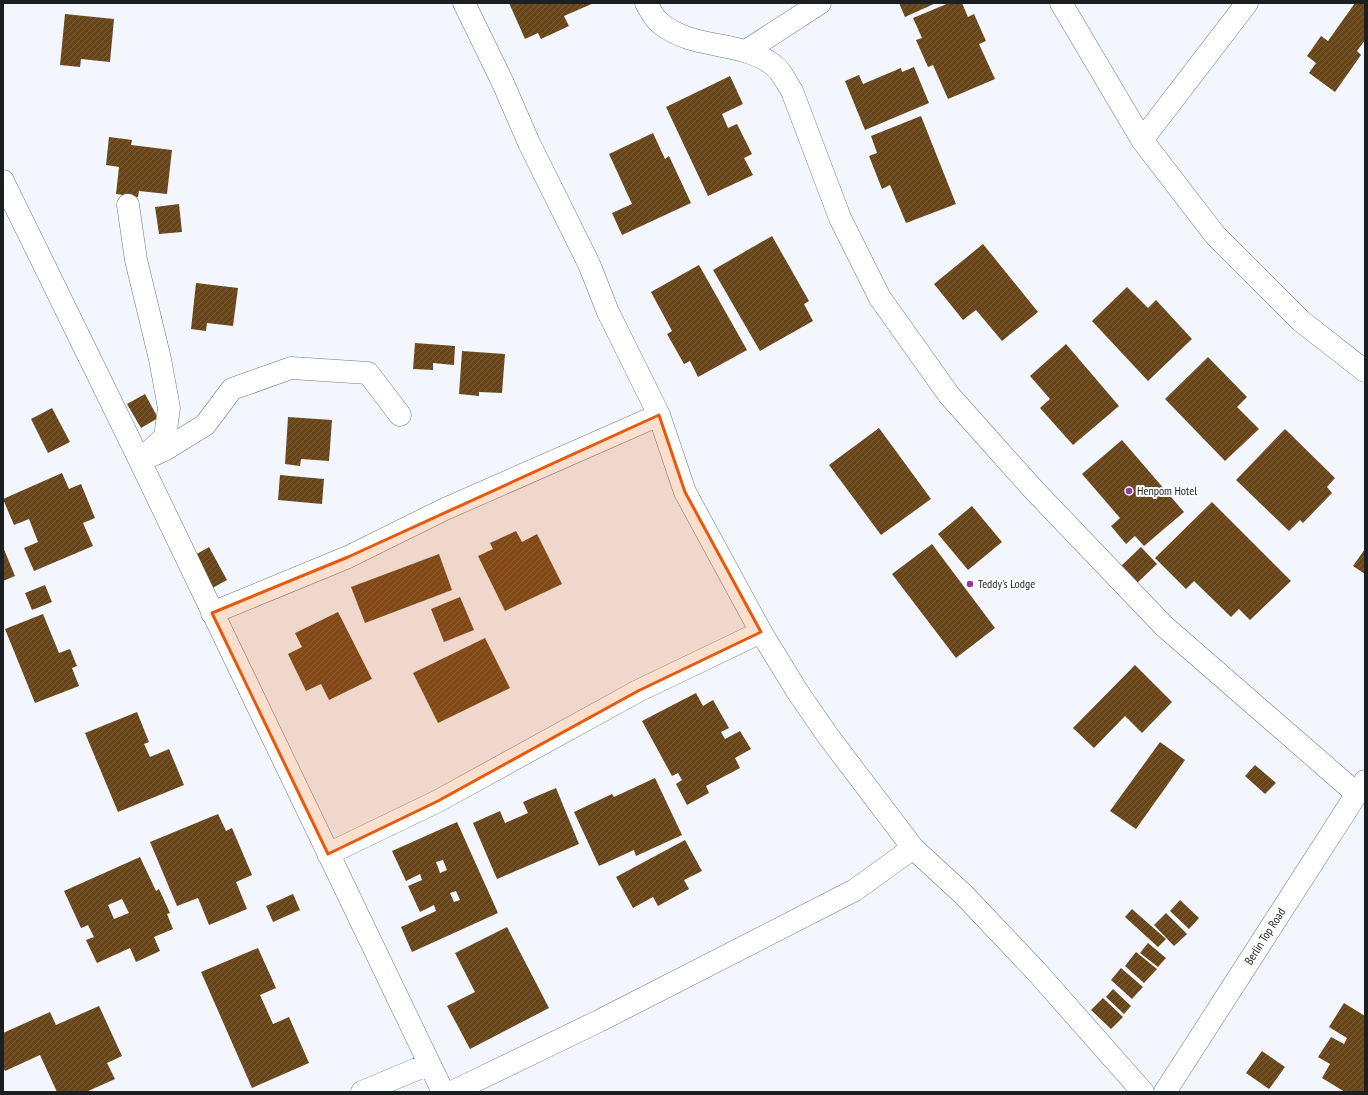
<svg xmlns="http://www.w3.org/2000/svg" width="1368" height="1095" font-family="'PT Sans Narrow',sans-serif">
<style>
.building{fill:url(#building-hatch);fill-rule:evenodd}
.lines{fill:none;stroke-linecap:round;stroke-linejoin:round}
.street-casing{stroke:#727881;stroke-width:23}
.secondary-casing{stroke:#727881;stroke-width:23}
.street{stroke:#fff;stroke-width:22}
.secondary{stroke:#fff;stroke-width:22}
.marked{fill:#e8590c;fill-opacity:0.2;stroke:#e8590c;stroke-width:3;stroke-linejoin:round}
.poi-dot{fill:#9638a1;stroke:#fff;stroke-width:1.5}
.labels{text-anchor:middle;stroke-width:4;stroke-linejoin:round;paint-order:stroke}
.poi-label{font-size:12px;fill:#1c1f22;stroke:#fff;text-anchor:start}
.street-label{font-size:12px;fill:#1c1f22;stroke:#fff}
</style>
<defs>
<pattern id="building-hatch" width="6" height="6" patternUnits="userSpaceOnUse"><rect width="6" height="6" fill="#69451a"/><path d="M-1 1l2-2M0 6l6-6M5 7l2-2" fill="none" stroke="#795d3b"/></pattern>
</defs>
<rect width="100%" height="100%" fill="#f3f7fd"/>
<path class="building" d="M509,3H594L564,16L569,26L541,39L538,33L525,39Z
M899,3H936L905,17Z
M949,3H962L968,17L974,14L986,41L979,44L995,79L948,99L933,65L928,67L916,40L922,38L913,18Z
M1355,3H1365V40L1357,51L1361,55L1335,92L1309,73L1316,63L1307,56L1321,36L1328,41Z
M65,14L114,19L110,62L81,59L80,67L60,65Z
M914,67L929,103L865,130L845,81L859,75L863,84L901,68L902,72Z
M730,76L743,104L722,114L728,128L737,124L752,154L744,158L753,175L708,196L666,107Z
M921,116L956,204L906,223L890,185L882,189L869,156L877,153L871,136Z
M653,133L665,159L669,156L691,203L622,235L612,213L632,204L609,154Z
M109,137L132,140L131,145L172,150L167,194L139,191L138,197L116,194L119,167L106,165Z
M179,204L182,232L159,234L155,207Z
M772,236L809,301L804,304L813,321L760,351L713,270Z
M983,244L1038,312L1002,341L976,310L963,320L934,284Z
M699,265L747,350L698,377L690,361L684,364L667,334L672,331L651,292Z
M196,283L238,288L233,326L207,323L206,331L191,329Z
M1127,287L1148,308L1156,300L1192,339L1148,381L1092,321Z
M415,343L455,346L454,365L433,363V370L413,369Z
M1066,344L1119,406L1073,445L1040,408L1050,399L1030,376Z
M462,351L505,354L502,393L479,392V396L459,394Z
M1208,357L1247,397L1237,407L1259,429L1225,461L1165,399Z
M145,394L158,418L141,428L127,404Z
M52,408L70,442L48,453L31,419Z
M288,417L332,420L329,461L301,459L300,466L285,464Z
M879,428L931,499L881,535L829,465Z
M1285,429L1335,478L1327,487L1332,493L1303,523L1300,520L1289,531L1236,480Z
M1122,440L1184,512L1144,546L1135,536L1126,544L1111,526L1120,518L1082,474Z
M62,473L69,489L81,484L95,518L83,523L93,546L34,571L24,548L38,542L29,519L14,525L3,499Z
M280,475L324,479L322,504L278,500Z
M1212,502L1291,581L1250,620L1239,609L1231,617L1194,581L1186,589L1155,558Z
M972,506L1002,542L968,570L938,534Z
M516,531L522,542L537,534L562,584L505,611L478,556L493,549L490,543Z
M932,544L995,628L956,658L892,574Z
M3,547L15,576L3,581Z
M209,547L227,580L207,591L188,559Z
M1141,547L1157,564L1137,583L1120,567Z
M1365,549V574L1353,566Z
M439,554L452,590L365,623L351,587Z
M45,585L52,602L32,610L25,593Z
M460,597L474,630L444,642L431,609Z
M338,612L372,679L329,700L321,684L306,691L288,654L302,647L295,633Z
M43,614L59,653L70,649L77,666L72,668L79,686L35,703L5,629Z
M485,638L510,688L438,723L413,673Z
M1135,665L1172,702L1142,733L1125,716L1094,748L1073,728Z
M696,693L703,706L713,700L729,728L721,732L725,739L740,731L751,749L735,758L740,768L706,786L709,793L687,805L676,784L682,780L678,773L672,776L642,721Z
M137,712L149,742L144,744L150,757L169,749L184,785L118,812L85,733Z
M1160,742L1185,760L1136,829L1110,811Z
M1255,765L1276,783L1265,794L1245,776Z
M655,778L682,835L636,856L634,850L599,866L574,812L612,794L614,797Z
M556,788L579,844L497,879L473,823L500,811L505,823L528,813L523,802Z
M218,814L226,831L232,828L252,875L236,882L247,909L209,925L198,898L177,906L150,842Z
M457,822L498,913L412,952L401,927L436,911L434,905L420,912L408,886L422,880L420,874L406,881L392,851ZM443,860L447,870L440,873L436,862ZM456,891L460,900L454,902L450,893Z
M685,840L702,871L684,880L689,889L658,906L653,897L633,908L616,877Z
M140,857L156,891L159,889L170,913L167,914L173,929L154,937L160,951L136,962L130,948L97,963L86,940L94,937L88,925L81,928L64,891ZM122,899L129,913L114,919L108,905Z
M293,894L300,910L273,922L266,906Z
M1180,900L1199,918L1189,929L1170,911Z
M1132,909L1166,939L1158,947L1125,917Z
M1166,913L1187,934L1174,946L1154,925Z
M507,927L549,1008L470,1049L447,1006L475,992L455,953Z
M1148,943L1166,958L1158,967L1140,953Z
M258,948L276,988L260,995L273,1024L289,1017L309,1063L252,1088L201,972Z
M1136,952L1157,969L1144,983L1125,966Z
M1121,968L1143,987L1132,999L1111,980Z
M1113,989L1131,1006L1124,1014L1106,997Z
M1103,998L1123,1017L1111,1029L1091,1010Z
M1344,1003L1365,1016V1092H1345L1322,1078L1330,1064L1318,1057L1331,1037L1344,1044L1347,1038L1329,1027Z
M99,1006L122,1056L107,1063L115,1079L86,1092H57L40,1055L5,1071L3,1068V1033L50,1012L56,1025Z
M1262,1051L1285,1067L1269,1089L1246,1073Z"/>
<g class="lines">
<defs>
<path id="street" d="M464,3L503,83L529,143L589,264L608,312L659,415L685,492L761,632L797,691L828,736L913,848L964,895L1036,971L1143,1092
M646,3C650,9 654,19 660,23C692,50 739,40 772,64C781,70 786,82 792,91L840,218L880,298L949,395L1033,489L1164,626L1357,794
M1061,3L1142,140L1215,235L1301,321L1365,371
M746,51L820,3
M1142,140L1247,3
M3,181L140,461L443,1092
M128,205L136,260L160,359L169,408L165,437L148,453
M140,461L166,449L205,425L232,389L291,368L368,373L400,415
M212,613L348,557L445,509L659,415
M328,854L438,801L638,691L761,632
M362,1092L429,1064
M452,1092L599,1021L855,890L913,848"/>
<g id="secondary">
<path id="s1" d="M1165,1092L1365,781"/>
</g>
</defs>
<use href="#street" class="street-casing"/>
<use href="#secondary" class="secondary-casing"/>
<use href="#street" class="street"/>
<use href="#secondary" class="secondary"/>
</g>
<path class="marked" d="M659,415L685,492L761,632L638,691L438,801L328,854L212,613L348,557Z"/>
<g class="poi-dot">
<circle cx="1129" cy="491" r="4"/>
<circle cx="970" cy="584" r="4"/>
</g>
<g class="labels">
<g class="poi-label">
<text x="1137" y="495">Henpom Hotel</text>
<text x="978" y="588">Teddy's Lodge</text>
</g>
<g class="street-label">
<text dy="4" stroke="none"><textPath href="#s1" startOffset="185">Berlin Top Road</textPath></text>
</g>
</g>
<rect width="1368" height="1095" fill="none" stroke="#1c1f22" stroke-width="8"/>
</svg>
